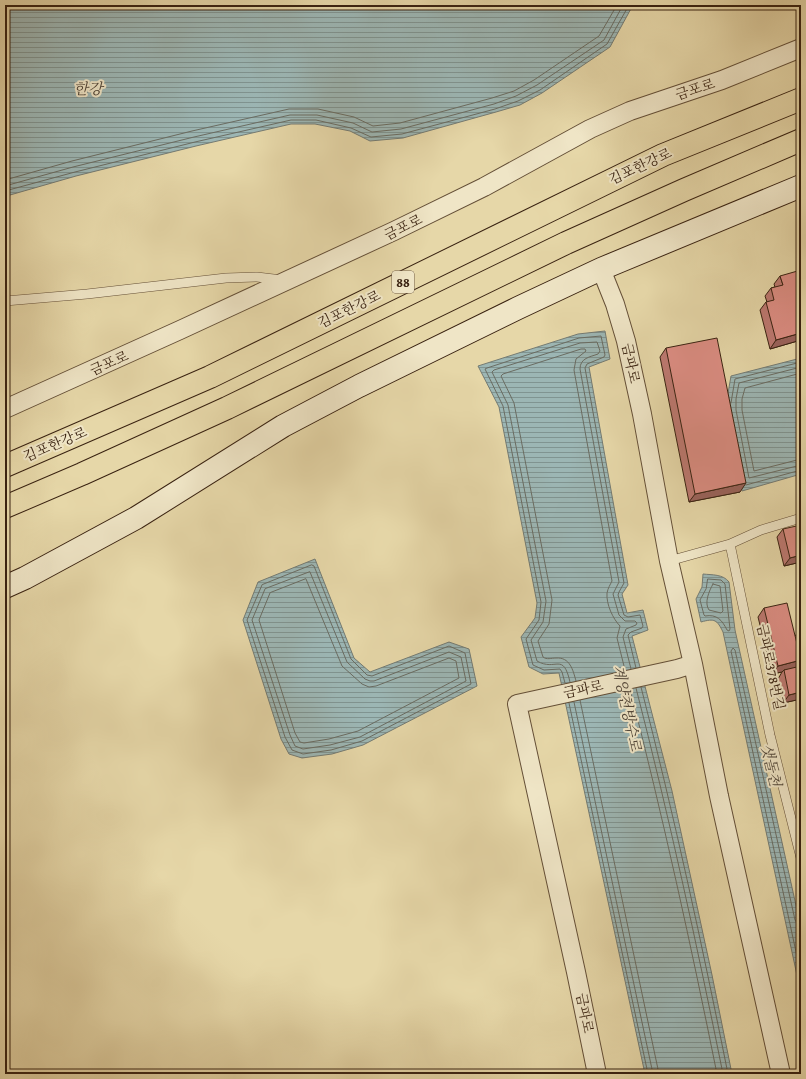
<svg xmlns="http://www.w3.org/2000/svg" width="806" height="1079" font-family="'Gentium Book Plus','Noto Serif KR',serif">
<style>
.water{fill:url(#water-rules);stroke:#747b73}
.lines{fill:none;stroke-linecap:round;stroke-linejoin:round}
.shore{stroke:#6a6c62;stroke-width:1}
.service-casing{stroke:#644f37;stroke-width:10}
.minor-casing{stroke:#644f37;stroke-width:20}
.secondary-casing{stroke:#392211;stroke-width:24}
.trunk-casing{stroke:#392211;stroke-width:24}
.service{stroke:#efe5c6;stroke-width:9}
.minor{stroke:#efe5c6;stroke-width:18}
.secondary{stroke:#efe5c6;stroke-width:22}
.trunk{stroke:#e6d7a8;stroke-width:22}
.wall{fill:#bd7971;stroke:#392211}
.shaded-wall{fill:#9a635c;stroke:#392211}
.building{fill:#dc8d83;stroke:#392211}
.labels{text-anchor:middle;stroke-width:4;stroke-linejoin:round;paint-order:stroke}
.shield{fill:#efe5c6;stroke:#705c47;stroke-width:1}
.shield-label{font-size:13px;font-weight:bold;fill:#392211}
.street-label{font-size:14px;fill:#392211;stroke:#efe5c6}
.water-label{font-size:15px;font-style:italic;fill:#52473a;stroke:#efe5c6}
</style>
<defs>
<pattern id="water-rules" width="6" height="5" patternUnits="userSpaceOnUse"><rect width="6" height="5" fill="#9cb6b4"/><path d="M0 2.5h6" fill="none" stroke="#809491"/></pattern>
</defs>
<rect width="100%" height="100%" fill="#e6d7a8"/>
<filter id="stains"><feTurbulence type="fractalNoise" baseFrequency=".005" numOctaves="4"/><feColorMatrix values="0 0 0 0 .2 0 0 0 0 .09 0 0 0 0 .02 0 0 0 .5 -.17"/></filter>
<radialGradient id="worn" r=".72"><stop offset=".6" stop-color="#630" stop-opacity="0"/><stop offset="1" stop-color="#630" stop-opacity=".3"/></radialGradient>
<path class="water" d="M5,5H633L610,47L542,93L520,105L496,112L403,138L370,141L350,131L315,124H291L196,146L76,176L10,195H5Z
M605,331L610,359L589,367L628,585L622,594L627,613L643,610L648,630L632,636L672,791L712,975L732,1074H645L559,673L543,674L529,667L521,637L535,618L537,603L499,407L478,366L578,334Z
M801,358V474L742,491L727,411V399L731,376Z
M315,559L354,658L370,672L449,642L469,649L477,686L363,745L332,754L302,758L289,754L281,739L243,620L258,582Z
M703,574C712,575 723,574 729,582L735,630L801,928V994L723,632C717,620 715,618 701,622L696,599L702,587Z"/>
<g class="lines">
<path class="shore" d="M5,180L72,161L192,131L289,109H318L354,117L373,126L400,123L492,98L514,91L534,80L599,36L617,5
M5,186L73,167L194,137L290,115H317L353,123L372,132L401,129L494,104L516,96L537,85L604,40L623,5
M5,191L75,172L195,142L291,120H316L351,128L371,137L402,134L495,109L518,101L540,90L607,44L629,5
M801,367L739,383L736,399V410L749,478L801,465
M801,373L745,388L742,399V410L754,471L801,459
M731,403L735,379L801,362
M746,485L801,470
M312,565L314,566L351,659L367,675L372,676L449,646L465,653L471,684L362,741L331,750L303,754L292,750L285,737L247,620L262,585Z
M310,572L347,662L365,679L370,681H374L449,652L461,657L466,681L360,737L330,745L303,749L295,746L290,735L252,620L265,589Z
M306,579L342,666L362,684L369,687L376,686L449,658L456,661L459,678L358,731L329,739L304,743L300,742L295,733L259,620L270,593Z
M708,579L721,580L725,584L730,629L729,631L727,630C722,620 717,614 705,616L704,615L700,600L706,589Z
M713,584L720,586L723,611L721,613L709,610C704,603 709,591 713,584Z
M576,681C573,670 570,657 556,658C551,658 547,660 543,657L538,641L549,624L552,600L514,403L501,376L503,374L581,349H585L586,351L576,359L574,370L612,581C610,585 608,588 607,593C606,604 613,619 620,626L617,638L625,670
M570,682C563,651 556,672 537,661L531,640L543,622L546,601L508,405L492,372L494,370L580,343L597,342L600,351L598,354C590,357 580,358 580,369L619,582L613,594L619,615L625,621H635L637,623L636,625L626,629L623,637L631,669
M565,683L562,672L560,669L544,670L533,665L526,639L539,620L541,602L503,406L485,369L487,368L579,338L601,336L605,355L604,357L587,364L585,368L624,583L619,592L618,595L624,615L628,617L640,615L643,626L642,628L631,632L628,635L636,668
M641,687C674,815 702,944 728,1074
M636,688C669,816 697,945 723,1074
M630,689C663,817 691,945 717,1074
M580,700L659,1074
M574,702L653,1074
M569,703L648,1074
M801,924L797,923L795,920L735,650L733,648L731,651L801,975"/>
<defs>
<path id="service" d="M5,301L87,294L226,278L257,277L282,280
M730,544L761,530L801,518
M669,561L730,544L770,735L801,858"/>
<path id="minor" d="M601,269L615,304L626,341L642,414L669,561L693,664L719,796L781,1074
M5,409L180,330L394,231L484,187L590,129L630,111L722,80L801,48
M597,1074L576,972L517,704L677,669L693,664"/>
<path id="secondary" d="M5,587L25,578L136,518L283,426L359,386L518,308L601,269L801,186"/>
<path id="trunk" d="M5,466L210,377L663,155L801,99
M5,507L82,474L227,408L566,243L684,190L801,140"/>
</defs>
<use href="#service" class="service-casing"/>
<use href="#minor" class="minor-casing"/>
<use href="#secondary" class="secondary-casing"/>
<use href="#trunk" class="trunk-casing"/>
<use href="#service" class="service"/>
<use href="#minor" class="minor"/>
<use href="#secondary" class="secondary"/>
<use href="#trunk" class="trunk"/>
</g>
<path class="wall" d="M780,276L801,340L770,349L760,310L766,302H767L765,296L771,288L775,287L774,284Z
M666,348L740,492L689,502L660,357Z
M783,529L801,562L784,566L777,537Z
M764,608L795,636L799,631L801,630V699L783,703L778,679L782,672L772,674L758,617Z"/>
<path class="shaded-wall" d="M801,333V340L770,349L776,340Z
M746,483L740,492L689,502L695,494Z
M801,555V562L784,566L790,558Z
M801,660L795,669L784,670L782,672L772,674L778,666Z
M801,692V699L783,703L789,695Z"/>
<path class="building" d="M801,270V333L776,340L766,302L774,300L771,288L783,285L780,276Z
M717,338L746,483L695,494L666,348Z
M801,525V555L790,558L783,529Z
M787,603L801,660L778,666L764,608Z
M801,630V641L799,631Z
M801,666V692L789,695L784,670Z"/>
<g class="labels">
<rect class="shield" x="392" y="271" width="22" height="22" rx="3"/>
<g class="shield-label">
<text x="403" y="287">88</text>
</g>
<g class="street-label">
<text transform="translate(695 89) rotate(-18)" y="5">금포로</text>
<text transform="translate(640 166) rotate(-25)" y="5">김포한강로</text>
<text transform="translate(403 227) rotate(-26)" y="5">금포로</text>
<text transform="translate(349 309) rotate(-26)" y="5">김포한강로</text>
<text transform="translate(109 363) rotate(-24)" y="5">금포로</text>
<text transform="translate(631 363) rotate(78)" y="5">금파로</text>
<text transform="translate(55 444) rotate(-23)" y="5">김포한강로</text>
<text transform="translate(771 667) rotate(78)" y="5">금파로378번길</text>
<text transform="translate(583 689) rotate(-12)" y="5">금파로</text>
<text transform="translate(585 1013) rotate(79)" y="5">금파로</text>
</g>
<g class="water-label">
<text x="88" y="94">한강</text>
<text transform="translate(627 708) rotate(78)" y="5">계양천방수로</text>
<text transform="translate(771 765) rotate(77)" y="5">샛돌천</text>
</g>
</g>
<rect width="806" height="1079" fill="none" stroke="#e6d7a8" stroke-width="20"/>
<rect x="6" y="6" width="794" height="1067" fill="none" stroke="#392211" stroke-width="2"/>
<rect x="10" y="10" width="786" height="1059" fill="none" stroke="#392211"/>
<rect width="100%" height="100%" filter="url(#stains)"/>
<rect width="100%" height="100%" fill="url(#worn)"/>
</svg>
